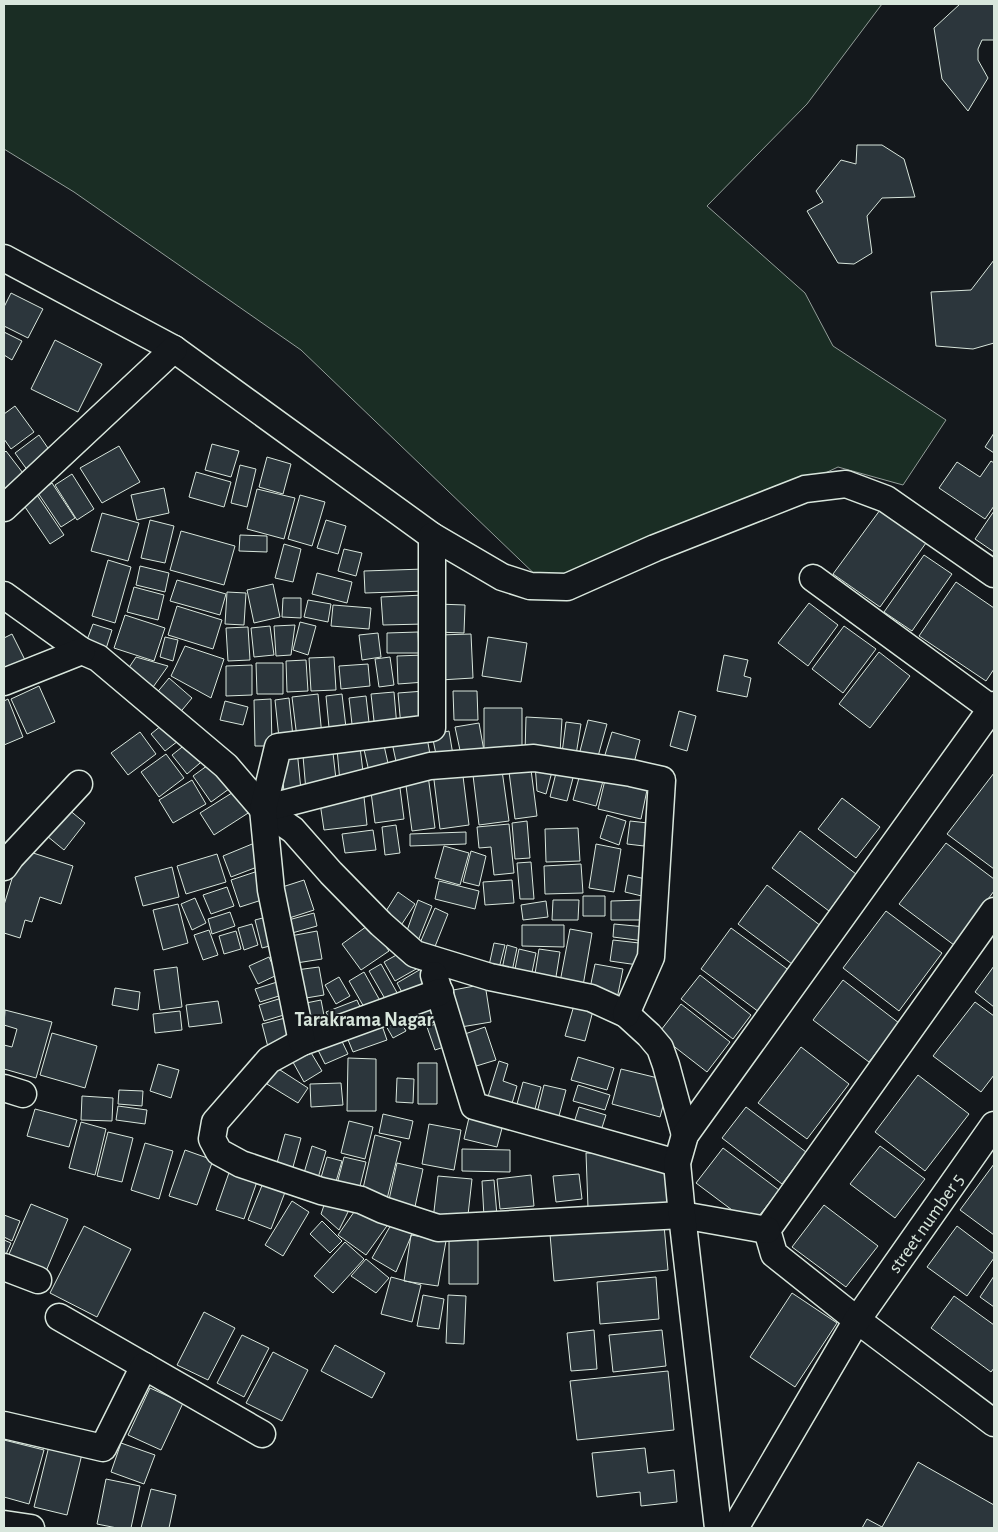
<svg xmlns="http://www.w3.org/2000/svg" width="998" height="1532" font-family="'Alegreya Sans',sans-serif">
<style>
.green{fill:#1a2d24;stroke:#939e99}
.building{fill:#2c363c;stroke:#d8e6dc}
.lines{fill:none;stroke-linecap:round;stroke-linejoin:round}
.street-casing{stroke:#d8e6dc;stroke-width:29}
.street{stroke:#14181c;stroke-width:26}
.labels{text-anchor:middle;stroke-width:4;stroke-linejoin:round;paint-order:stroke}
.street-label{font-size:19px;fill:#d8e6dc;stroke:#14181c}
.neighbourhood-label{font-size:20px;font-weight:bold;fill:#d8e6dc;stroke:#14181c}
</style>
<rect width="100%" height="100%" fill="#14181c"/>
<path class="green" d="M4,4H882L807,104L707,206L805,293L833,346L946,420L903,485L838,467L789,490L704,514L544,583L301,350L74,192L4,149Z"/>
<path class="building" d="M960,4H994V40H982L978,49V60L988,78L968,111L942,79L934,28Z
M857,145H882L904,159L915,197L882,198L867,216L872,253L854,264L838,263L807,211L823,202L816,191L841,160L856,164Z
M994,260V343L973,349L936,346L931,292L971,290Z
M11,293L43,309L28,338L4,326V307Z
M4,332L22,341L12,360L4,355Z
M55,340L102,364L78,412L31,389Z
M15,406L34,432L11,449L4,439V414Z
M994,433V453L985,447Z
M39,435L52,454L28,471L15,453Z
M212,444L239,451L231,477L205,470Z
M119,446L140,482L102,503L80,468Z
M6,451L26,477L4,492V453Z
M267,457L291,464L283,494L259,487Z
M991,461L994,463V506L985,519L939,488L957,462L980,477Z
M240,465L256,469L247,507L231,503Z
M196,472L231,482L224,507L189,497Z
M72,474L94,509L77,520L55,485Z
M52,483L75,518L61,527L38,493Z
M164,488L169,513L137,520L131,495Z
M257,489L295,498L284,539L247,529Z
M37,495L64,535L50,544L23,504Z
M300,495L325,502L312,546L288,539Z
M880,510L926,543L880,607L833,574Z
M994,511V552L975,539Z
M102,513L139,523L128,561L91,551Z
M150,520L174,526L165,563L141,558Z
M326,520L346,526L338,554L317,548Z
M181,531L235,546L224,585L170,570Z
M240,535L267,536V552L239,551Z
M284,544L301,549L293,582L275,578Z
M344,549L362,553L356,576L338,571Z
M924,555L952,574L912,631L884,612Z
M108,560L131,567L115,623L92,616Z
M140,566L169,573L165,592L136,585Z
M424,569L425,591L365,593L364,571Z
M317,573L352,582L347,603L312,594Z
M177,580L226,594L220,615L170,601Z
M956,582L994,608V669L986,681L919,636Z
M273,584L280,617L254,623L247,590Z
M134,587L164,595L158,620L127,612Z
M227,592L246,593L244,625L225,624Z
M423,595L424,624L383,625L381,597Z
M283,598H301V618L282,617Z
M308,600L331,604L328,622L304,617Z
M809,603L838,625L808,666L778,643Z
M437,604L465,605L464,633L436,632Z
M333,605L371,608L369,629L331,626Z
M177,606L222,620L213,649L168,635Z
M125,615L165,628L154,661L114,648Z
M300,622L316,626L308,655L293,650Z
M93,624L112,630L104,655L84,648Z
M295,625L291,655L276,656L274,626Z
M270,626L274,655L254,657L251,628Z
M844,626L876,649L843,693L812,669Z
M248,627L250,660L228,661L226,628Z
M418,632L419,653H387V633Z
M378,633L381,657L362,660L359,635Z
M12,634L26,662L4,673V638Z
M471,634L473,678L440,680L438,635Z
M165,637L178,640L173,661L160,657Z
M488,637L527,643L521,682L482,676Z
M185,646L224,659L211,698L171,676Z
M879,652L910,676L870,728L839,704Z
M424,655L425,682L398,684L397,656Z
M724,655L748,660L744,676L751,678L747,697L717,691Z
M136,657L168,666L151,690L126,672Z
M334,657L336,690L311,691L309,658Z
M390,657L394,685L379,687L375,659Z
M306,660L308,691L287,692L286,661Z
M256,663H283V694H257Z
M368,664L370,686L341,689L339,666Z
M252,665V695L226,696V666Z
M169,678L192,698L178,715L155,695Z
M39,686L55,722L27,734L11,699Z
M424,691L427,724L401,727L398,693Z
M453,691H477L478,720H454Z
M394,692L397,727L375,730L371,694Z
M318,694L322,736L297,738L292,697Z
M342,694L347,736L330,738L326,696Z
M366,696L370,731L353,733L349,698Z
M289,698L293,737L279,738L275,700Z
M8,699L23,737L4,745V701Z
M271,699L272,746H255L254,700Z
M225,701L248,707L243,725L220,720Z
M484,708H522V751L484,750Z
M679,711L696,716L687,751L670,746Z
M526,717L562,719L560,753L525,752Z
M168,720L182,738L165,751L151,734Z
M588,720L607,724L597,760L579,755Z
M566,722L581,724L576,755L562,753Z
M479,723L484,751L461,755L455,727Z
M449,731L453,755L437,759L432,735Z
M140,732L156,754L128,775L111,753Z
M426,732L431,760L397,766L391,738Z
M612,732L640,740L633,767L604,758Z
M191,740L206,758L187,774L172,755Z
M383,741L390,772L370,776L363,745Z
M360,747L364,780L340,782L337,749Z
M297,750L301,790L284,792L280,752Z
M333,753L337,788L306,791L303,756Z
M166,754L184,778L159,797L141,772Z
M215,760L233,786L211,802L193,776Z
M530,762L537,816L515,819L508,764Z
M501,763L509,821L479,825L472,767Z
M535,764L553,768L546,794L537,791Z
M462,768L469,825L440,829L433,772Z
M557,769L574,774L567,801L550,797Z
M994,773V869L947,834Z
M580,774L603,781L596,806L573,800Z
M428,775L435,828L412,831L405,778Z
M192,780L206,804L173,823L159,800Z
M605,780L647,790L641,819L598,809Z
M243,786L256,808L214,835L200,813Z
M400,788L404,819L375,823L371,792Z
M364,797L367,825L324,830L320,803Z
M842,798L880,827L856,858L818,829Z
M68,809L85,823L64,850L47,836Z
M607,815L626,821L619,845L600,838Z
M527,821L530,858L515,859L512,823Z
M630,821L648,823L644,846L627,844Z
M509,824L514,873L494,875L491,847L479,848L477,827Z
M396,825L400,853L385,855L382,827Z
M578,828L580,861L546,862L545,829Z
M373,830L376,850L345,853L342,834Z
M800,831L856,874L829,911L772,868Z
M466,832V844L410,846V834Z
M257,842L265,864L231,877L223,856Z
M946,843L994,879V891L954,945L899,904Z
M596,844L621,849L614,892L589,888Z
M444,846L469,853L460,885L435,878Z
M21,849L73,866L61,904L40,897L32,922L25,920L20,938L4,933V905Z
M471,851L486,856L479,886L463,882Z
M217,854L226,882L186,894L177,866Z
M531,862L534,899H520L517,863Z
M581,864L583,893L545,894L544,866Z
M172,867L179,897L143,906L135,877Z
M261,870L271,897L240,907L231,880Z
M628,875L650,880L646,897L625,892Z
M304,880L314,910L283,920L273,890Z
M512,880L514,903L485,905L483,882Z
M439,881L479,891L475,909L435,899Z
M767,885L821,926L792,964L738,924Z
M227,887L234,906L211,914L203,895Z
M398,892L415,904L398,930L381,919Z
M583,896H605V916H583Z
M195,898L206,923L192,930L181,904Z
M418,900L432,906L418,941L405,936Z
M553,900H579L578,920H552Z
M643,900V920H611V901Z
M546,901L548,917L523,920L521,905Z
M178,904L188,943L163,950L153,910Z
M435,908L448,914L434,949L420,943Z
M886,911L942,953L899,1011L843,968Z
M230,912L235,926L212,934L208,919Z
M314,913L317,926L285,935L281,922Z
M274,915L281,943L262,948L255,920Z
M252,924L258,945L244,950L238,928Z
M370,924L389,951L361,970L342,944Z
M614,924L646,927L644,941L613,937Z
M522,925H564V947L522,946Z
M731,928L790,971L759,1012L701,969Z
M570,929L592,933L583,986L560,982Z
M209,930L218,955L203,960L194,935Z
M236,931L241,949L224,954L219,936Z
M317,931L322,959L290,964L285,937Z
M613,940L648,944L645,966L610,961Z
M494,943L505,945L498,972L488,970Z
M507,945L517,948L511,976L501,974Z
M407,949L418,968L395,981L384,962Z
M519,949L536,953L530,982L513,979Z
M539,949L560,952L555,983L534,980Z
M269,957L277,975L258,984L249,966Z
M381,964L400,998L388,1004L369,971Z
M595,964L623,969L617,999L589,993Z
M994,966V1007L975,992Z
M177,967L182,1007L160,1010L154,970Z
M319,967L324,995L300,999L296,970Z
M421,969L432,988L407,1002L397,983Z
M364,972L383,1006L368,1014L349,981Z
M700,975L751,1015L733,1039L681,999Z
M339,977L350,996L336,1004L325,985Z
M843,980L899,1023L869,1062L813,1020Z
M277,982L282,995L260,1002L255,989Z
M485,984L491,1022L455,1028L448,991Z
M115,988L140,992L138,1010L112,1005Z
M282,998L287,1014L264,1021L259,1005Z
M321,1000L327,1031L307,1035L301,1004Z
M357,1000L364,1016L333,1027L326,1012Z
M432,1000L440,1020L427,1025L418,1005Z
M218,1001L222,1023L189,1027L186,1005Z
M575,1002L594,1007L585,1041L565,1036Z
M975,1002L994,1016V1075L981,1092L933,1056Z
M681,1004L730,1042L707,1072L658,1034Z
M413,1005L424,1025L411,1031L401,1011Z
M5,1010L52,1022L36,1078L4,1069V1045L12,1047L17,1029L4,1025Z
M180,1011L182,1030L155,1033L153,1014Z
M395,1012L406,1031L393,1038L382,1019Z
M379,1017L387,1040L353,1052L344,1030Z
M285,1018L292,1046L269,1051L262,1024Z
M442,1022L450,1045L435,1050L427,1027Z
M485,1027L496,1060L473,1067L462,1035Z
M52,1033L97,1046L85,1088L40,1075Z
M338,1033L348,1054L325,1064L315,1044Z
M307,1046L322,1071L304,1082L289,1055Z
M801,1047L849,1084L807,1139L758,1103Z
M578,1057L614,1068L607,1090L571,1080Z
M348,1058L376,1059V1111H347Z
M499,1061L508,1064L503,1081L517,1086L511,1107L487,1100Z
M418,1063H437V1104H418Z
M158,1064L179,1070L171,1098L150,1091Z
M277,1068L308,1088L298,1103L267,1084Z
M621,1069L662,1079L666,1095L660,1117L612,1104Z
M918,1075L969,1114L925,1171L875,1132Z
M397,1078L414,1079L413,1103L396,1102Z
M523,1082L541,1087L532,1120L514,1115Z
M341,1083L343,1105L311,1107L310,1084Z
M544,1085L566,1090L556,1127L535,1121Z
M578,1085L610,1095L605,1110L573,1101Z
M119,1090L143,1091L142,1106L118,1104Z
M82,1096L113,1098L112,1121L81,1120Z
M118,1106L147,1110L145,1124L116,1120Z
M579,1107L606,1115L600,1134L573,1126Z
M746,1107L806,1152L782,1184L722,1138Z
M35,1109L77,1120L69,1147L27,1136Z
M471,1109L505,1117L497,1147L464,1139Z
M383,1114L413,1121L409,1139L379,1133Z
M349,1121L373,1127L365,1159L341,1153Z
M81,1122L106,1129L95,1175L69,1168Z
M429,1124L461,1130L454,1170L422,1164Z
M108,1132L133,1138L122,1182L97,1176Z
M285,1134L301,1138L293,1167L277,1163Z
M375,1135L401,1142L387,1199L362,1193Z
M145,1143L173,1151L159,1199L131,1190Z
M312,1146L326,1151L318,1178L304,1173Z
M880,1146L925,1179L895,1218L850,1184Z
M723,1148L779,1190L752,1225L696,1183Z
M462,1149L510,1150V1172L462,1171Z
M185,1150L213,1160L197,1205L169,1196Z
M586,1153H629L671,1165L668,1204L588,1208Z
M327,1157L342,1161L335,1185L320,1181Z
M344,1157L366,1162L358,1194L336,1188Z
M397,1163L423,1169L413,1216L387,1209Z
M232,1164L260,1173L244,1219L216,1210Z
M994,1164V1235L960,1210Z
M579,1174L582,1199L556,1202L553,1176Z
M531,1175L534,1206L500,1209L497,1179Z
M438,1176L472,1179L467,1224L433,1220Z
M265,1178L287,1187L271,1229L248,1220Z
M494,1180L497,1216L484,1217L482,1181Z
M328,1194L351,1206L339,1230L321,1214Z
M292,1201L309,1212L283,1256L265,1245Z
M361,1202L389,1223L366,1255L338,1235Z
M31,1204L68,1219L44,1276L6,1261Z
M824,1205L878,1246L846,1287L792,1247Z
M4,1215L20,1221L12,1241L4,1237Z
M322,1221L342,1241L330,1253L310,1234Z
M392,1223L412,1234L396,1272L372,1258Z
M664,1225L668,1270L554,1281L550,1234Z
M84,1226L131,1249L97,1317L50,1293Z
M957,1226L994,1254V1258L967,1296L927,1267Z
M411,1235L446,1241L438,1286L404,1281Z
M4,1240L11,1243L4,1259Z
M449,1240H478V1284H449Z
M345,1242L364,1259L333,1293L314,1276Z
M366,1259L389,1278L376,1293L351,1276Z
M994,1276V1307L980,1297Z
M391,1277L421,1285L412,1322L381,1314Z
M656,1277L659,1319L600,1324L597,1282Z
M792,1293L837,1323L795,1387L750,1357Z
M423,1295L444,1299L439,1329L417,1326Z
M448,1295L466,1296L464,1344L446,1343Z
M954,1296L994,1325V1368L991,1372L931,1328Z
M204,1312L235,1328L208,1380L177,1365Z
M594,1330L597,1369L571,1371L567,1333Z
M662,1330L666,1366L613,1372L609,1335Z
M242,1335L269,1348L244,1397L217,1383Z
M335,1345L385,1373L372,1398L321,1371Z
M273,1352L308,1370L282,1421L246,1403Z
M668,1371L674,1430L577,1440L570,1381Z
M150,1388L183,1403L161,1450L128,1435Z
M4,1440L44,1450L29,1504L4,1497Z
M121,1443L155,1455L144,1484L111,1472Z
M49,1446L82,1454L67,1515L34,1507Z
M645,1448L648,1473L674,1470L677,1502L641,1506L640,1492L597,1497L592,1453Z
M918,1462L994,1505V1528H862L867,1519L882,1527Z
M106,1479L140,1486L131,1528H117L97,1524Z
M151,1489L176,1495L169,1528H141Z"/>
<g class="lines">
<defs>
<g id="street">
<path d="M4,258L174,349L432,536L502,577L530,586L567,587L655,548L805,489L846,484L886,499L994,574"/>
<path d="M4,508L174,349"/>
<path d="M813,578L992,709"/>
<path d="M4,595L82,651L98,658L226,766L263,809L293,830L331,873L381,924L415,954L490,977L591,998L626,1014L649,1035L660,1048L666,1065L685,1135"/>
<path d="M4,682L82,651"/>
<path d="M263,809L430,766L534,758L631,773L662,780L651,957L626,1014"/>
<path d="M4,867L11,857L79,784"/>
<path d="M994,911L767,1230L774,1254L857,1320L994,1423"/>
<path d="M434,975L474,1106L677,1163"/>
<path d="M440,992L302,1042L269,1060L215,1122L212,1139L219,1152L241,1164L321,1191L361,1200L383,1210L438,1228L682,1215L767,1230"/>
<path d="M302,1042L271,890L263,809L278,747L432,728V536"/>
<path d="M4,1088L23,1094"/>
<path d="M4,1267L38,1280"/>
<path d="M59,1317L262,1434"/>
<path d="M4,1425L103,1448L144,1366"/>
<path d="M4,1524L31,1528"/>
<path d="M718,1528L682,1215L677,1163L685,1135L994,705"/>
<path id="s1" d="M735,1528L857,1320L994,1125"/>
</g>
</defs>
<use href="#street" class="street-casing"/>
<use href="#street" class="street"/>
</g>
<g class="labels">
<g class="street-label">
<text dy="7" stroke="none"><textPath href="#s1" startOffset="360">street number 5</textPath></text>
</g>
<g class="neighbourhood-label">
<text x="364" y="1026">Tarakrama Nagar</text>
</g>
</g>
<rect width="998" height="1532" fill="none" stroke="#d8e6dc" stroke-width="10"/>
</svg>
